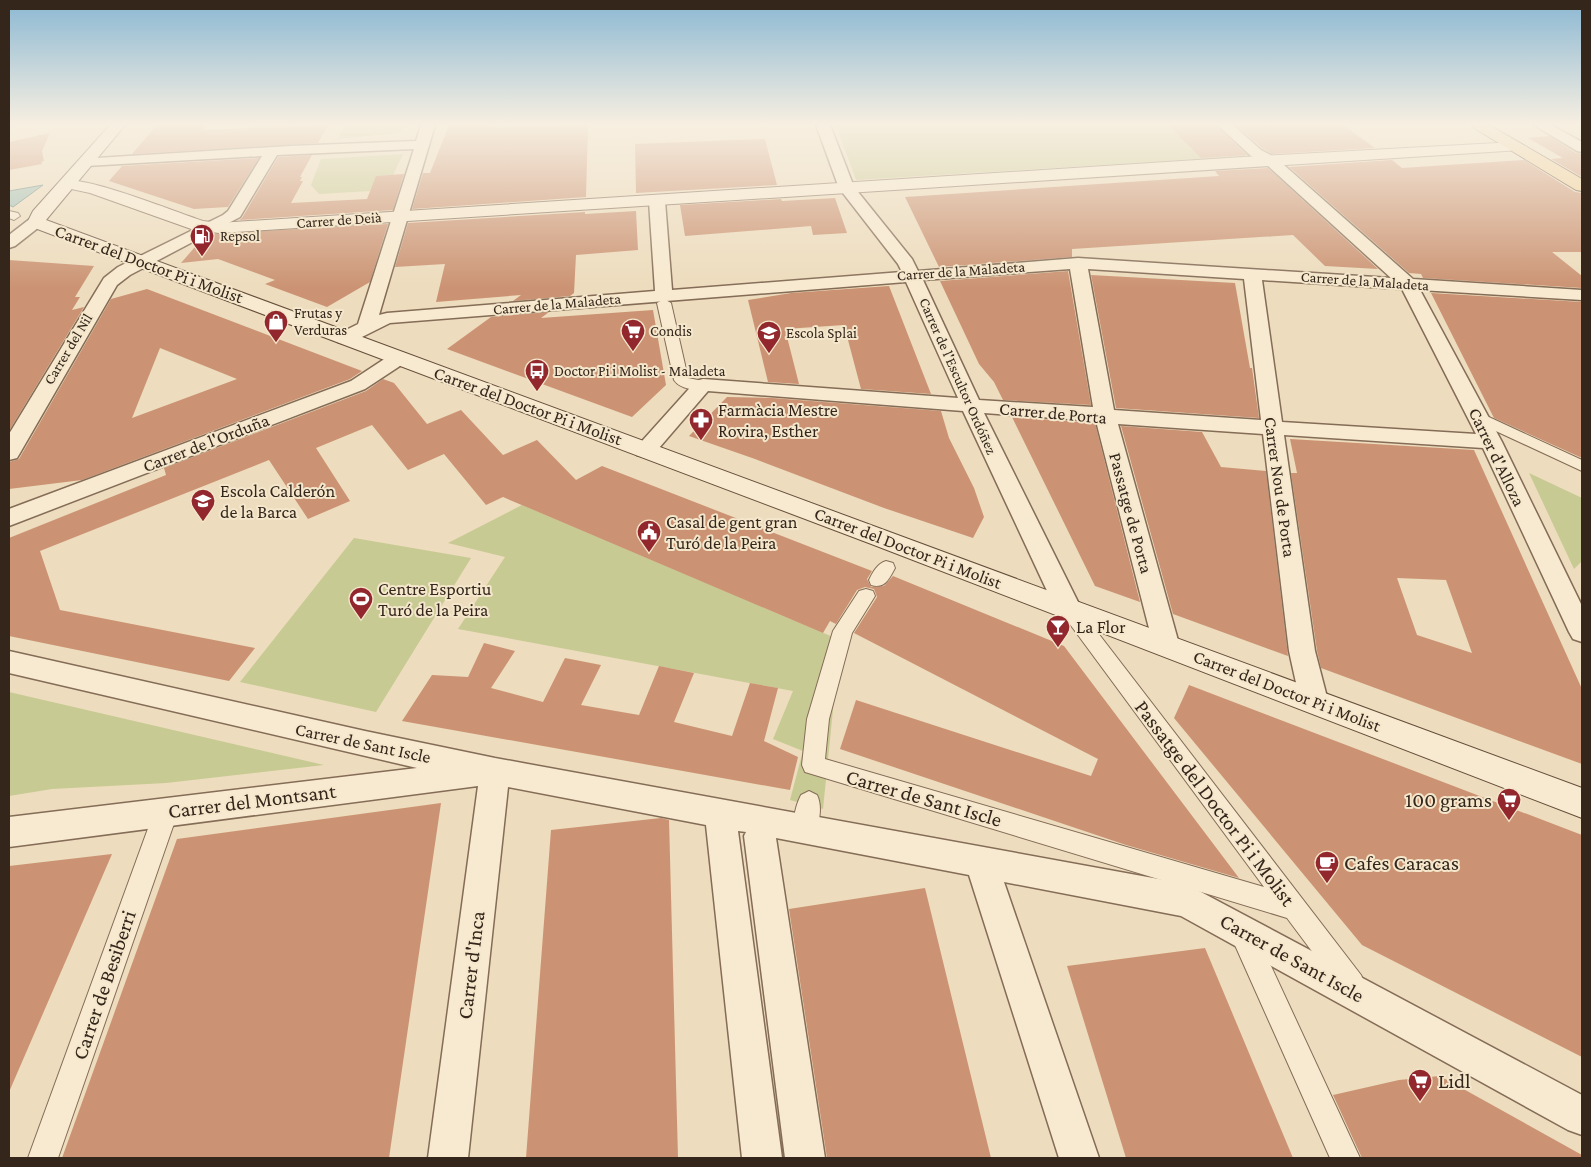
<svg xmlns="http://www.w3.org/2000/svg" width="1591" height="1167" font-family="'Crimson Pro',serif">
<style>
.green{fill:#c7ca92}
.water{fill:#a1beb4;stroke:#698b81}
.building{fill:#cb9373;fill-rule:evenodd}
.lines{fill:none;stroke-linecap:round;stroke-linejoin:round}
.pedestrian-casing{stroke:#846c57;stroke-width:2}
.minor-casing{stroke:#846c57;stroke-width:3}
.tertiary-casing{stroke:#846c57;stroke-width:2}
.secondary-casing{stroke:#664e3a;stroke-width:2}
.primary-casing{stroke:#523b2b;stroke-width:2}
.pedestrian{fill:#f8ead0;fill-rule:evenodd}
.minor{fill:#f8ead0;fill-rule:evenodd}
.tertiary{fill:#f8ead0;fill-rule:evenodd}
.secondary{fill:#f8ead0;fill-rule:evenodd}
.primary{fill:#f1cf94;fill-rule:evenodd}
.labels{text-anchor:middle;stroke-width:4;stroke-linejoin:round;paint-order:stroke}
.far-street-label{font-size:15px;fill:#34261b;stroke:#f4e7cc}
.far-poi-label{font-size:15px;fill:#34261b;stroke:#f4e7cc;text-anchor:start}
.street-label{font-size:18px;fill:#34261b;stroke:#f4e7cc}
.poi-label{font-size:18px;fill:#34261b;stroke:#f4e7cc;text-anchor:start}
.near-street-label{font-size:21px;fill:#34261b;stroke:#f4e7cc}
.near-poi-label{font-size:21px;fill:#34261b;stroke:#f4e7cc;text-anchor:start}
</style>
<rect width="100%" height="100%" fill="#eddcbd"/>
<path class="green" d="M345,125H404L400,133L338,139Z
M836,125H1215L1249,156L856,180Z
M403,154L393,175L377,176L370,191L319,194L311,185L321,159Z
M1529,473L1582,498V561L1574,569Z
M522,505L840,640L823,809L790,800L803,751L773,739L793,691L458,629L505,557L448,543Z
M354,538L471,558L376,712L240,682Z
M9,692L324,765L166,783L52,789L9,796Z"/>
<path class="water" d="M43,185L13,207L9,205V191Z"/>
<path class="building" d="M157,125H206L203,130L328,125L318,143L132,154Z
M449,125H489L488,127L588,125L586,197L412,209L423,173H430Z
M1168,125H1216L1247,155L1201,158Z
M1236,125H1343L1375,148L1272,154L1262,148Z
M50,133L42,151L44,161L41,162L42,164L9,170V142Z
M1549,136L1576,153L1582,154V177L1551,159L1563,158L1528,138Z
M765,139L777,185L636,193L635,144Z
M312,155L300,177H302L300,181H303L291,203L367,199L376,176L404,174L393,210L239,220L242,218L278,157Z
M259,158L228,207L194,209L109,181L122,166Z
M1392,160L1402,168L1524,160L1575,192L1582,193V252H1552L1582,276V288L1423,278L1421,274L1409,273L1289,167Z
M1268,168L1378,269L1325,266L1293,235L1072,249V257L939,267L905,197L1219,176L1215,171Z
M835,198L847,233L813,235L811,226L685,236L680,205L781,199L782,201Z
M636,211L638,250L576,255L574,293L570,296L513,301L521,295L436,302L445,264L395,267L408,223L585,212V214Z
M388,224L370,282L327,307L265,284L275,280L218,259L181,263L201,240L212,234Z
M9,260L94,266L75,297H80L72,310L84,307L9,431Z
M1068,271L1091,405L1003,400L994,382L979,364L940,281Z
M1091,275L1235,283L1250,368H1252L1259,418L1116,408Z
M889,286L931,394L861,389L844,325L785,329L799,384L768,382L748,300L791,293Z
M147,289L362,371L350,379L82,480L9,489V462L19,459L111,299ZM160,348L237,379L132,418Z
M1431,293L1582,302V458L1494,418Z
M653,310L666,385L632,417L447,349L491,317L549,312L541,318Z
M383,379L394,383L427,424L461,410L503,455L537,440L576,480L602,466L872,571L867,579L871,587L884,586L893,576L1064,646L1239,878L1126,845L840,749L856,700L1091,776L1098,759L854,633L877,597L874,589L865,587L857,590L836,624L830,621L823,633L503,497L486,505L444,454L408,470L372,425L316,448L350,501L308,519L269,460L40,551L60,610L255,648L229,681L9,636V538L166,475L164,468L366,391Z
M727,397L772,398L941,411L949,438L974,488L984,517L973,538L884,508L755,459L689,436Z
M1012,417L1095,423L1140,602L1095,586Z
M1121,426L1202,432L1221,467L1266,471L1288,656L1173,614Z
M1290,439L1474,450L1582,689V764L1321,668L1317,651L1291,473H1297ZM1397,578L1446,580L1472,653L1417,635Z
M484,643L515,651L491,688L543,702L565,658L601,665L581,705L639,715L659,666L694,673L674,722L732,736L750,683L778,688L764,741L798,757L790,790L402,721L432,675L468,677Z
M1189,685L1582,835V1057L1362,945L1174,718Z
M441,803L389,1158H62L177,839Z
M661,818L669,820L678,1158H526L551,830Z
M112,854L9,1092V866Z
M925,888L991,1158H827L789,909Z
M1205,948L1293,1158H1126L1067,966Z
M1440,1076L1582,1155V1158H1362L1333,1095L1399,1080Z"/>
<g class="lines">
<defs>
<path id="pedestrian" d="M9,211L18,213L20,216L14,220L9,218Z
M664,299L671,303L688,378L708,382L711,385L708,388C697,391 681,390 674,380L657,303Z
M1478,412L1582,460V471L1472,420L1470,417L1472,414Z
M886,561L893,563L895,568C889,579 885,589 871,585L869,580C873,572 877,564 886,561Z
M866,589L873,591L875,596L852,633L829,719L825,759L1264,887L1058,608L1061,603L1068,601L1075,603L1361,975L1365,984L1361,993L1352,997L1343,993L1287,918L805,772L802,765L807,719L833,631L859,591Z
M809,791L817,795C823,807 819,825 813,837L805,840L797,837C791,824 795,807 801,795Z
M166,801L174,804L178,812L58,1158H28L154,812L158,804Z
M1243,921L1252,925L1360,1158H1330L1230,934L1234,925Z"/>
<path id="minor" d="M421,125H435L379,315L387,313L655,291L649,201L652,198H662L665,201L672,290L902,272L898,264L839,188L816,125H830L854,187L912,259L918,271L1078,258L1391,278L1266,164L1251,156L1218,125H1233L1261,150L1276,158L1413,279L1582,290V300L1420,290L1502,442L1582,606V642L1573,639L1569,632L1483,448L1284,435L1315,651L1328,701L1324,709L1314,713L1304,709L1300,701L1289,651L1263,434L1118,424L1179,644L1175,652L1166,655L1157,652L1153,644L1096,421L984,413L1081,608L1077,615L1068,618L1059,615L1055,608L963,411L708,391L653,455L645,457L637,455L634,450L696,381L703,379L958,398L906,282L390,323L352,342L345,344L338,342L336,338L338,334L358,324L414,149L277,155L240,217L130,275L117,285L20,453L17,458L9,460V434L104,278L118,267L223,215L228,211L262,156L86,166L81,165L79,162L81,159L290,146L416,141ZM1070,269L1093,407L979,400L923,280ZM1088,269L1244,279L1261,420L1114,410ZM1262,280L1402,289L1476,434L1282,422Z
M1534,125H1551L1582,142V152L1577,151Z
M37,216L43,218L45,221L43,224L15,246L9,248V235L31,218Z
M399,352L406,354L409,358L406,362L365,389L9,526V509L351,381L392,354Z
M9,651L365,731L495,758L1186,884L1582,1095V1135L1568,1130L1181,916L1004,882L1099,1158H1059L969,875L776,838L825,1158H785L744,836L746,832L738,831L782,1158H742L706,825L508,787L468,1158H428L478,786L9,847V817L417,768L9,673Z"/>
<path id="tertiary" d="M1516,142L1521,144L1524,147L1521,150L219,233L194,230L90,193L62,187L60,184L62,181C85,175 175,212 203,221L219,223L1243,157Z"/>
<path id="secondary" d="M110,125H125L46,220L1582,788V818L874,545L32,227L28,221L33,211Z"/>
<path id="primary" d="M1472,125H1489L1582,179V191L1576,190L1474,128Z"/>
</defs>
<use href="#pedestrian" class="pedestrian-casing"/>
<use href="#minor" class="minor-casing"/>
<use href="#tertiary" class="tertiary-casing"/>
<use href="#secondary" class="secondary-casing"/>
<use href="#primary" class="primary-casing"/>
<use href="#pedestrian" class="pedestrian"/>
<use href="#minor" class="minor"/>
<use href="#tertiary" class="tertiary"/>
<use href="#secondary" class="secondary"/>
<use href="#primary" class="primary"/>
</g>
<linearGradient id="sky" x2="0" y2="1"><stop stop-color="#8bb8d3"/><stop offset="0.43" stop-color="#f7efe1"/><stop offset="1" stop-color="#f7efe1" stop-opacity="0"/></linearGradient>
<rect width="1591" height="288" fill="url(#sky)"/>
<defs>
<symbol id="fuel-pin" viewBox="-11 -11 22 30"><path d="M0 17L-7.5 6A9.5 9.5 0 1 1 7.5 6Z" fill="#92282e" stroke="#f4e7cc"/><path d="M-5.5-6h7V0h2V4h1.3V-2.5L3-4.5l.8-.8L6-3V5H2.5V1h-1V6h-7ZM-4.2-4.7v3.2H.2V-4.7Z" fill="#fff"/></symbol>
<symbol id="shop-pin" viewBox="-11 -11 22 30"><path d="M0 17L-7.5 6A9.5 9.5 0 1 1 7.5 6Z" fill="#92282e" stroke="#f4e7cc"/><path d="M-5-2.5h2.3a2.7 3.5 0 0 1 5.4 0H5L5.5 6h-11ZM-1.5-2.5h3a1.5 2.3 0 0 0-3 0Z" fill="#fff"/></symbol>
<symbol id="supermarket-pin" viewBox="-11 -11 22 30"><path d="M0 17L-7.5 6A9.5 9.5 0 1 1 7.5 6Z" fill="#92282e" stroke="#f4e7cc"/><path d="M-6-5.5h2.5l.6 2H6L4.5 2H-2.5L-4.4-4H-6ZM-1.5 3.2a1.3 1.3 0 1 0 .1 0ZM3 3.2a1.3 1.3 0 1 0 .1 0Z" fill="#fff"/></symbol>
<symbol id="school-pin" viewBox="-11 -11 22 30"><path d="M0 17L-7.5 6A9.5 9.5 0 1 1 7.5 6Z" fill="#92282e" stroke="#f4e7cc"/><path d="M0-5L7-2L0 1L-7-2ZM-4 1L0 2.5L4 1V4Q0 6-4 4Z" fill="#fff"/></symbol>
<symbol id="bus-pin" viewBox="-11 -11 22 30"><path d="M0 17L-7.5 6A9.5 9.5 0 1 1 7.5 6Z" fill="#92282e" stroke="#f4e7cc"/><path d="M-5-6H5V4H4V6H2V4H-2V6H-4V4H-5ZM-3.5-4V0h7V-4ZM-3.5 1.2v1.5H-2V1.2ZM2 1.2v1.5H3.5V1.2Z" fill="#fff"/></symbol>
<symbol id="pharmacy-pin" viewBox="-11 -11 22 30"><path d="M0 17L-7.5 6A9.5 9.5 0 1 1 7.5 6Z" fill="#92282e" stroke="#f4e7cc"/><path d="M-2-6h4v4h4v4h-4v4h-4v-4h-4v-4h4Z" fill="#fff"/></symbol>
<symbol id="civic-pin" viewBox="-11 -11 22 30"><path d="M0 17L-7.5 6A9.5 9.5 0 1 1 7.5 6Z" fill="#92282e" stroke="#f4e7cc"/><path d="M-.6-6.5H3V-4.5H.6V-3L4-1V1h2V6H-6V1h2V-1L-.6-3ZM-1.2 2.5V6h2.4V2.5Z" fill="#fff"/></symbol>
<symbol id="stadium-pin" viewBox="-11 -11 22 30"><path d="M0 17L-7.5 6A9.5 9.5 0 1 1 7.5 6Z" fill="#92282e" stroke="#f4e7cc"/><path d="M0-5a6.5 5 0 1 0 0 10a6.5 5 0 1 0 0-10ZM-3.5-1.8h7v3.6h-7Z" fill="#fff"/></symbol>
<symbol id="bar-pin" viewBox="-11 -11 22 30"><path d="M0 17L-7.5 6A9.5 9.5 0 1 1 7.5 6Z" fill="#92282e" stroke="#f4e7cc"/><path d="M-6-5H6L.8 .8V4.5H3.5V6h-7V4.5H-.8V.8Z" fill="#fff"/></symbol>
<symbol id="cafe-pin" viewBox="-11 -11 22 30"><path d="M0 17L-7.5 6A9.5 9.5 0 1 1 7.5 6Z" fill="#92282e" stroke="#f4e7cc"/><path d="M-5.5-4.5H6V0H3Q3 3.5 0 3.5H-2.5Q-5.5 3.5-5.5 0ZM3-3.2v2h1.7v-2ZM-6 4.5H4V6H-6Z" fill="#fff"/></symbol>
</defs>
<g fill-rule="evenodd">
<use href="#fuel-pin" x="188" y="222" width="28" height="38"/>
<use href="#shop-pin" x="262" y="308" width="28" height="38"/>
<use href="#supermarket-pin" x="619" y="317" width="28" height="38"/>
<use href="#school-pin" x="755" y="319" width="28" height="38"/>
<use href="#bus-pin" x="523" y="357" width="28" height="38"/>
<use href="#pharmacy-pin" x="687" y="406" width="28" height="38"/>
<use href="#school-pin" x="189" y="487" width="28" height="38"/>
<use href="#civic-pin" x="635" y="518" width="28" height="38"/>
<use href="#stadium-pin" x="347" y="585" width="28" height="38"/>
<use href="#bar-pin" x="1044" y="613" width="28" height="38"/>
<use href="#supermarket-pin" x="1495" y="786" width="28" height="38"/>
<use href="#cafe-pin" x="1313" y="849" width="28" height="38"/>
<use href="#supermarket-pin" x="1406" y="1067" width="28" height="38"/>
</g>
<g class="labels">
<g class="far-street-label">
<text transform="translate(339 220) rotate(-4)" y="5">Carrer de Deià</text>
<text transform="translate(961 271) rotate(-4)" y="5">Carrer de la Maladeta</text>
<text transform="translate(1365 281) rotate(4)" y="5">Carrer de la Maladeta</text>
<text transform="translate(557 304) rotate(-5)" y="5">Carrer de la Maladeta</text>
<text transform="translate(68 349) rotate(-59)" y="5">Carrer del Nil</text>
<text transform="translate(958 376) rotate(66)" y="5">Carrer de l'Escultor Ordóñez</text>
</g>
<g class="far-poi-label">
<text x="220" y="241">Repsol</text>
<text x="294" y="318">Frutas y<tspan x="294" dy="17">Verduras</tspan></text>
<text x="650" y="336">Condis</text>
<text x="786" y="338">Escola Splai</text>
<text x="554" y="376">Doctor Pi i Molist - Maladeta</text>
</g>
<g class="street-label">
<text transform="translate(149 264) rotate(20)" y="6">Carrer del Doctor Pi i Molist</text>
<text transform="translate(528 406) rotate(20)" y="6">Carrer del Doctor Pi i Molist</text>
<text transform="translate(1053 413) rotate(5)" y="6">Carrer de Porta</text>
<text transform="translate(206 443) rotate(-21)" y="6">Carrer de l'Orduña</text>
<text transform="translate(1497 457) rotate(64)" y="6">Carrer d'Alloza</text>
<text transform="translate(1280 487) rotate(82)" y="6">Carrer Nou de Porta</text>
<text transform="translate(1131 513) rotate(75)" y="6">Passatge de Porta</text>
<text transform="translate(908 548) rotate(21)" y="6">Carrer del Doctor Pi i Molist</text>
<text transform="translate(1287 691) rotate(21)" y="6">Carrer del Doctor Pi i Molist</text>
<text transform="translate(363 743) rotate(12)" y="6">Carrer de Sant Iscle</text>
</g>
<g class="poi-label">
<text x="718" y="416">Farmàcia Mestre<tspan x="718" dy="21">Rovira, Esther</tspan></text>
<text x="220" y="497">Escola Calderón<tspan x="220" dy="21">de la Barca</tspan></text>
<text x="666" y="528">Casal de gent gran<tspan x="666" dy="21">Turó de la Peira</tspan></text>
<text x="378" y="595">Centre Esportiu<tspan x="378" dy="21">Turó de la Peira</tspan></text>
<text x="1076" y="633">La Flor</text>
</g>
<g class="near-street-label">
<text transform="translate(924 798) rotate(16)" y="7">Carrer de Sant Iscle</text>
<text transform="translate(252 801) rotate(-7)" y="7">Carrer del Montsant</text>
<text transform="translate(1215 803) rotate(53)" y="7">Passatge del Doctor Pi i Molist</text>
<text transform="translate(1292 958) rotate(29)" y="7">Carrer de Sant Iscle</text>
<text transform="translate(471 965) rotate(-83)" y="7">Carrer d'Inca</text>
<text transform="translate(104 985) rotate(-71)" y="7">Carrer de Besiberri</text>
</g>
<g class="near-poi-label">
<text x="1492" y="807" text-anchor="end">100 grams</text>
<text x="1344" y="870">Cafes Caracas</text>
<text x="1438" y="1088">Lidl</text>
</g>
</g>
<rect width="1591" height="1167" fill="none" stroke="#34261b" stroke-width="20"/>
</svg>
